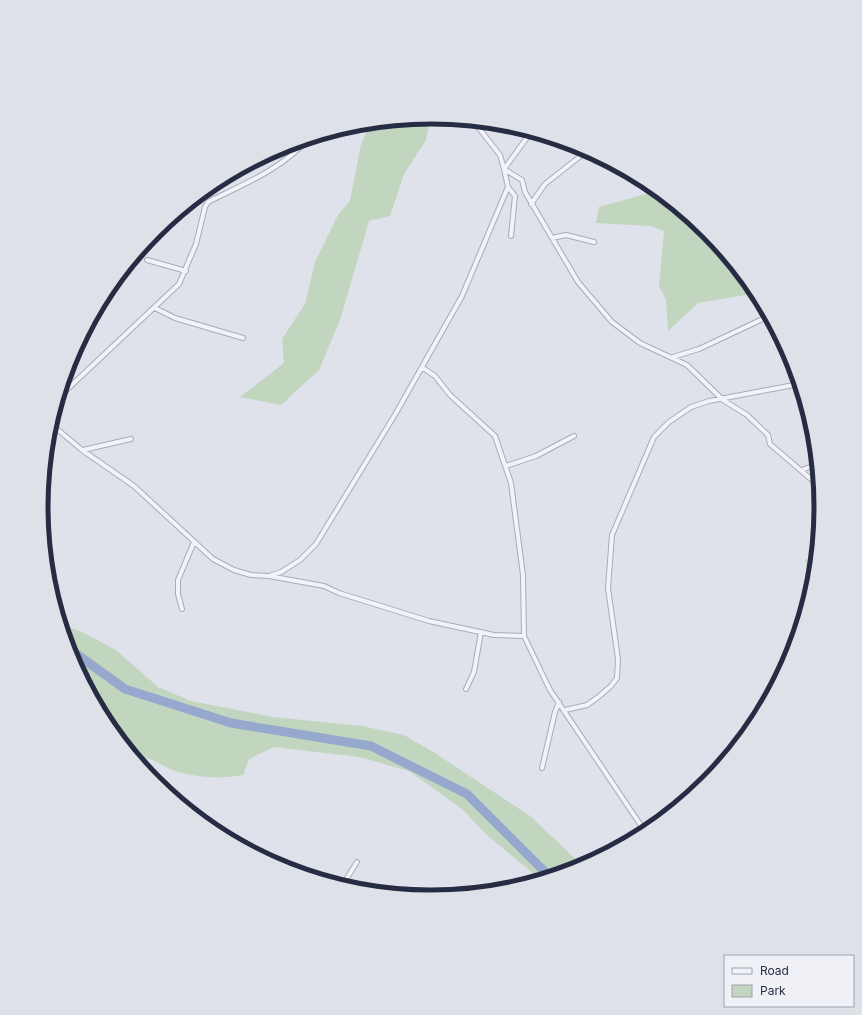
<svg xmlns="http://www.w3.org/2000/svg" width="862" height="1015" font-family="Inter,sans-serif">
<style>
.green{fill:#c1d5bf}
.lines{fill:none;stroke-linecap:round;stroke-linejoin:round}
.river{stroke:#96a8ce;stroke-width:9}
.minor-casing{stroke:#a8abb8;stroke-width:6}
.minor{stroke:#f2f3f8;stroke-width:4}
.rim{fill:none;stroke:#262c43;stroke-width:5}
</style>
<rect width="100%" height="100%" fill="#dfe2ea"/>
<path class="green" d="M430,118L426,140L404,174L390,216L369,221L340,320L319,370L281,405L240,397L284,363L282,339L305,304L315,262L338,215L350,201L361,144L371,123Z
M657,191L687,216L690,230L698,224L707,232L757,293L698,303L668,331L666,300L659,286L664,231L650,226L596,223L599,207Z
M805,559L816,560L814,578L809,576Z
M61,624L84,633L116,650L158,687L191,701L273,717L362,726L404,735L435,753L530,816L583,866L541,880L488,836L462,809L409,771L359,757L274,747L249,759L243,775C222,779 199,778 178,772C161,767 152,755 134,757L107,724L71,657Z"/>
<g class="lines">
<path class="river" d="M68,648L125,689L231,723L371,746L467,794L550,877"/>
<defs>
<path id="minor" d="M474,122L500,155L504,169L522,180L525,192L578,282L612,322L640,343L687,365L723,400L747,415L768,435L770,444L819,486
M508,187L515,196L511,236
M531,204L545,184L587,151
M552,238L566,235L594,242
M147,260L186,271
M155,308L175,318L243,338
M673,357L699,349L769,316
M423,368L435,376L450,395L495,436L511,483L523,575L524,636L550,690L646,833
M59,397L179,284L196,244L205,207L208,202C242,185 282,169 307,140
M51,424L82,450L134,486L213,559L234,570L251,575L269,576L281,572L300,560L316,544L396,413L462,296L508,187L504,169L531,132
M83,450L131,439
M506,466L536,456L574,436
M802,470L817,464
M269,576L324,586L339,593L429,621L494,635L524,636
M182,609L178,594V580L194,542
M466,689L474,672L481,632
M565,710L587,705L597,698L611,686L617,678L618,659L608,588L612,535L654,437L669,422L691,407L709,401L799,384
M542,768L555,712L559,702
M206,825L208,819
M342,886L357,862"/>
</defs>
<use href="#minor" class="minor-casing"/>
<use href="#minor" class="minor"/>
</g>
<path d="M0 0H862V1015H0ZM48 507a383 383 0 1 1 766 0a383 383 0 1 1-766 0Z" fill="#dfe1e9" fill-rule="evenodd"/>
<path class="rim" d="M48 507a383 383 0 1 1 766 0a383 383 0 1 1-766 0Z"/>
<rect x="724" y="955" width="130" height="52" fill="#eff1f7" stroke="#9fa2af"/>
<rect x="732" y="968" width="20" height="6" fill="#f2f3f8" stroke="#9fa2af"/>
<text x="760" y="975" font-size="12" fill="#262c43">Road</text>
<rect x="732" y="985" width="20" height="12" fill="#c1d5bf" stroke="#9fa2af"/>
<text x="760" y="995" font-size="12" fill="#262c43">Park</text>
</svg>
